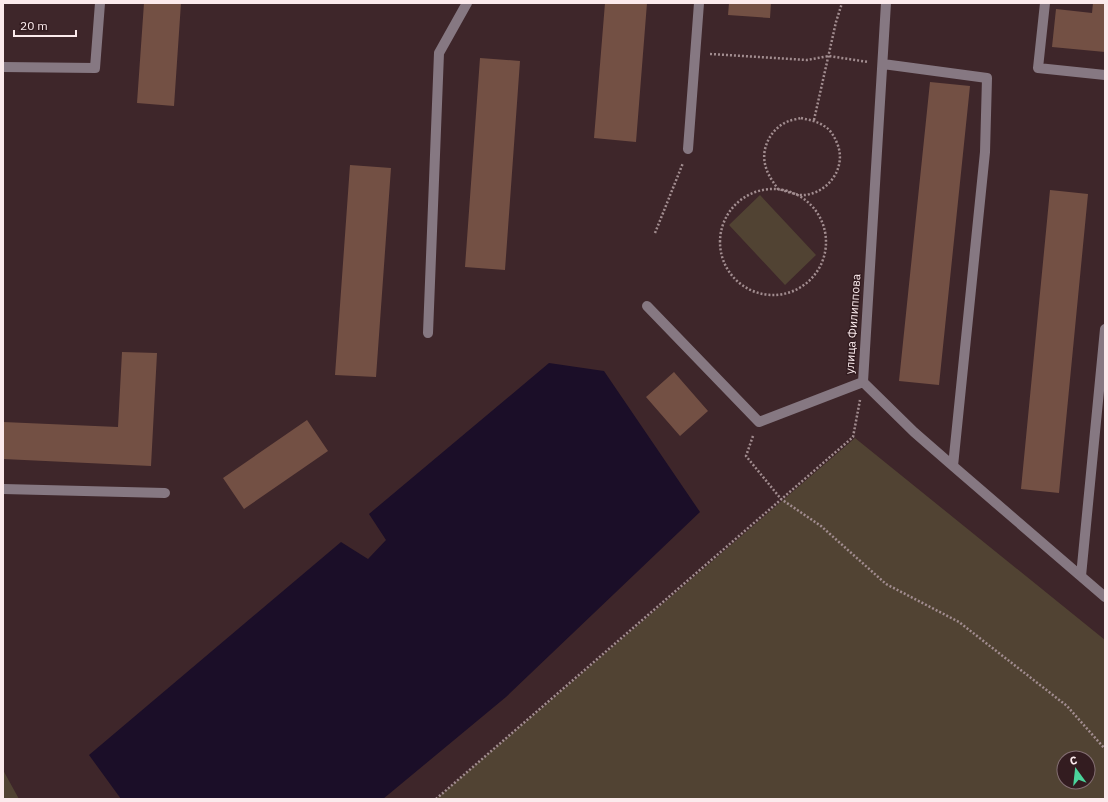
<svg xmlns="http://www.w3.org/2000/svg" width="1108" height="802" font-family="'IBM Plex Sans',sans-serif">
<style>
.green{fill:#514333;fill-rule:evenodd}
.water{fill:#1b0e28}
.building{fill:#735044}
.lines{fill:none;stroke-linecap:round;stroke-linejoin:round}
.path{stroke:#a28d90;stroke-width:2.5;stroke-dasharray:2 2;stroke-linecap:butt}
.minor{stroke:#867882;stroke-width:10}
.labels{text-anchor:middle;stroke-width:3;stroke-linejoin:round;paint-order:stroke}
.street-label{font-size:12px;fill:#fbeaec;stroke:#331c20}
</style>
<rect width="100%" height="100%" fill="#3e262a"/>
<path class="green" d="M760,195L816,255L785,285L729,225Z
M855,438L1105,640V799H436ZM1064,758H1088V782H1064Z
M3,770L19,799H3Z"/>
<path class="water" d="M549,363L604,371L700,512L506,697L383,799H121L89,755L341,542L368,559L386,540L369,514Z"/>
<path class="building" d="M144,3H181L174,106L137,103Z
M605,3H647L636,142L594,138Z
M729,3H771L770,18L728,15Z
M1093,3H1105V52L1052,47L1056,9L1092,13Z
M480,58L520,61L505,270L465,267Z
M930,82L970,86L939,385L899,381Z
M350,165L391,168L376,377L335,375Z
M1050,190L1088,194L1059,493L1021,489Z
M122,352L157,353L151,466L3,459V422L118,427Z
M674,372L708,411L680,436L646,397Z
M307,420L328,451L244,509L223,478Z"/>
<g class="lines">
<path class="path" d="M710,54L807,60L829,56L868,62
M801,118C809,120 817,121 824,126C830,129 834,136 837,143C847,166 830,192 805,195C797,196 787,191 778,189C773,182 767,174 765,164C761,147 772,127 789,121C792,120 797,119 801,118Z
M814,120L836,22L842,3
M720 242a53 53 0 1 1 106 0a53 53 0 1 1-106 0Z
M655,233L683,163
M753,436L746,456L781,499L821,526L886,584L959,622L1067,706L1105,749
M436,799L853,437L860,400"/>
<path class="minor" d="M886,3L863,382L914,432L953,466L1105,597
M1045,3L1038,68L1105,75
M883,64L987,78L985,152L953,466
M3,67L95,68L100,3
M688,149L699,3
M647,306L759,422L863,382
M428,333L439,53L467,3
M3,489L165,493
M1081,576L1105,329"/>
</g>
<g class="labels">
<g class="street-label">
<text transform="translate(853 324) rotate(-86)" y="4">улица Филиппова</text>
</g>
</g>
<rect width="1108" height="802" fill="none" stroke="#fbeaec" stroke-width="8"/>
<g transform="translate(1076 770) rotate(345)"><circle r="19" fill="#331c20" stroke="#836e72"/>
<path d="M0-3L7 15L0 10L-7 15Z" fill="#4bd49b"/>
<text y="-6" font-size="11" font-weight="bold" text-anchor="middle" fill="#fbeaec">С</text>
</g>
<path d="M14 30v6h62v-6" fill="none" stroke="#fbeaec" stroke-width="2"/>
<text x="20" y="30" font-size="12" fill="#fbeaec" stroke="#331c20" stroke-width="3" paint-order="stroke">20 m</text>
</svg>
